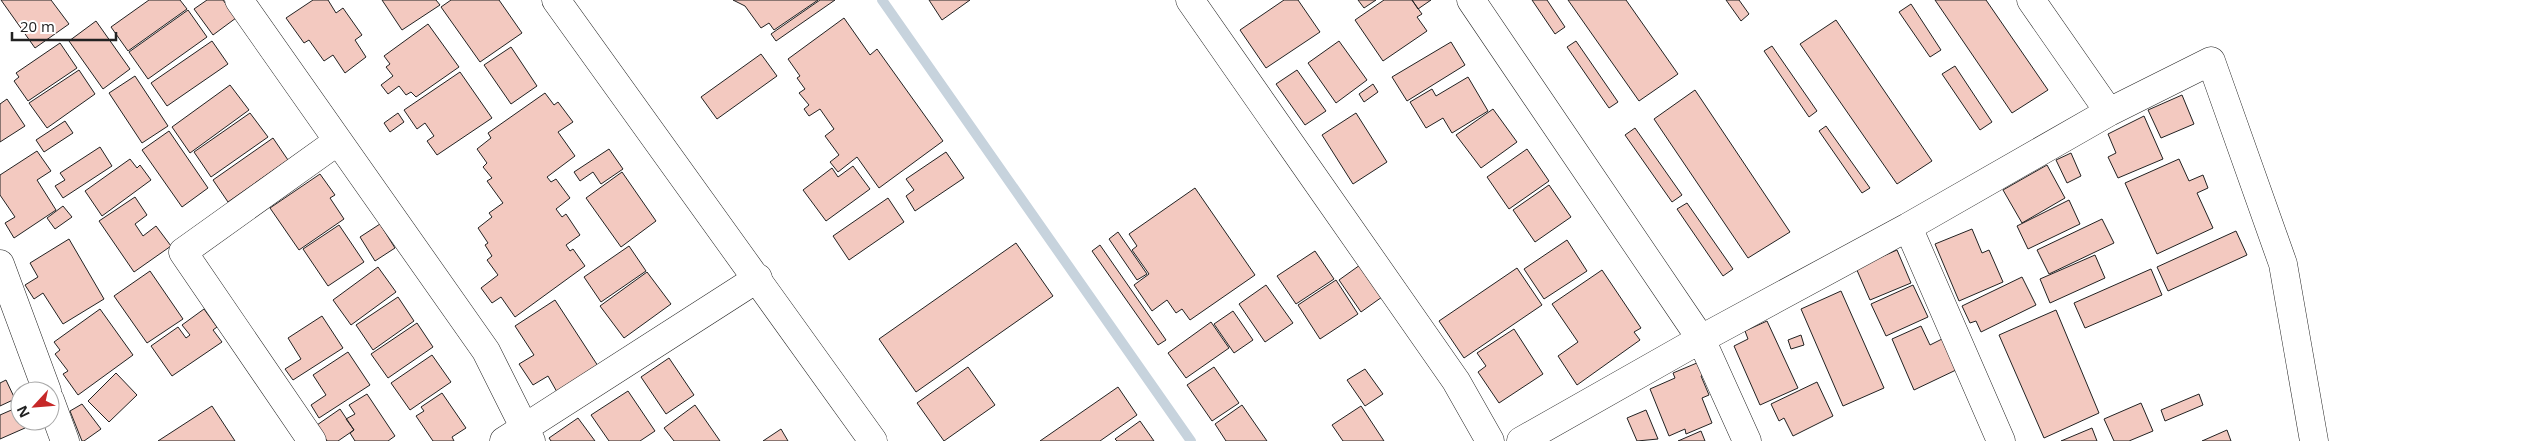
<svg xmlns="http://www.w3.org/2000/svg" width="2537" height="441" font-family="'Open Sans',sans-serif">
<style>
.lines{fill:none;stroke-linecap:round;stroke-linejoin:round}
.stream{stroke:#c7d3dd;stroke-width:10}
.building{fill:#f3c9c0;stroke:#222}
.street-casing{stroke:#222;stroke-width:29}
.secondary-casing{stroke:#222;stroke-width:29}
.street{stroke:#fff;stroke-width:28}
.secondary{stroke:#fff;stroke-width:28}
</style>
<rect width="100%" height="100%" fill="#fff"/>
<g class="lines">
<path class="stream" d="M882,0L1191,441"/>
</g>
<path class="building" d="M1,0H51L69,24L35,48Z
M149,0H180L187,9L128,51L111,27Z
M207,0H223L236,18L213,35L194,9Z
M313,0H328L336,13L343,8L362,35L355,40L366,57L345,73L333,55L324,61L309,40L304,43L286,18Z
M382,0H436L440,5L402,30Z
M451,0H499L522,33L480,62L441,7Z
M733,0H818L774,30L769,23L761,28L745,6Z
M820,0H835L776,41L771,34Z
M929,0H970L942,20Z
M1284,0H1298L1320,32L1266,68L1240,30Z
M1358,0H1376L1364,8Z
M1384,0H1412L1422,14L1417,17L1427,31L1383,61L1355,20Z
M1412,0H1431L1418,9Z
M1532,0H1547L1565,27L1555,34Z
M1568,0H1626L1678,74L1639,101Z
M1726,0H1739L1749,14L1741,21Z
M1935,0H1986L2048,90L2012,113Z
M1911,4L1941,50L1930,57L1899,12Z
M188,10L207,37L148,79L129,52Z
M844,18L870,55L877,49L943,141L879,188L857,157L838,172L830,162L839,155L825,136L834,129L820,109L809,116L804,109L809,105L799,93L805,89L797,78L800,76L788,59Z
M1836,20L1932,161L1897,184L1800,44Z
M96,21L130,69L103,89L69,41Z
M428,24L459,67L416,97L411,92L406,95L399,86L388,94L381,85L393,76L386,67L390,64L384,56Z
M212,41L228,64L167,106L151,83Z
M1339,41L1367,80L1336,103L1308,63Z
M1576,41L1618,102L1609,108L1567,47Z
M1451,42L1465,65L1407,101L1392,77Z
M60,43L77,68L28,101L14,81L19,77L16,73Z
M1772,46L1817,111L1809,117L1764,51Z
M511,47L537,86L511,104L484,65Z
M761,54L777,76L717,119L701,97Z
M1955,66L1992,122L1980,130L1942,74Z
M79,70L95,94L47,128L29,103Z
M1297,70L1326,111L1305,125L1276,84Z
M460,72L492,118L437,155L427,141L434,136L425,123L417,129L404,110Z
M135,76L168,126L142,143L109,93Z
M1468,77L1488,111L1452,133L1443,118L1426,128L1410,102L1432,89L1436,96Z
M1373,84L1378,92L1364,102L1359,94Z
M230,85L249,110L190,153L172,127Z
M1695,90L1790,232L1748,258L1654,119Z
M545,93L554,105L558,102L573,122L558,132L575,156L547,177L551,182L556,179L570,198L556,209L562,217L566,214L580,235L566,245L570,251L573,249L585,266L515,317L501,297L492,303L481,288L498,275L487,260L492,256L485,245L488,243L478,228L492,217L489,213L503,203L487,181L492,178L483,167L487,163L477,149L491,138L488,133Z
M2182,95L2194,124L2161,138L2148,110Z
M7,99L25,126L0,142V104Z
M1493,109L1517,142L1481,168L1456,135Z
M250,113L268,137L211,177L194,152Z
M398,113L404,122L390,132L384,123Z
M1356,113L1387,162L1353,184L1322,135Z
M2144,116L2163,159L2118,178L2108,157L2116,153L2108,134Z
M65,121L73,133L44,152L36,140Z
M1826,126L1870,188L1862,193L1819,131Z
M1635,128L1682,195L1672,202L1625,135Z
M169,131L208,188L182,207L142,150Z
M273,138L288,160L228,202L213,180Z
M100,147L112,166L63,198L55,186L65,180L60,173Z
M609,149L623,169L601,184L593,172L580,181L574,172Z
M1527,149L1549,181L1509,209L1487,177Z
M37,151L51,171L37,180L56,210L14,238L5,223L15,217L0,195V175Z
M946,152L964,178L915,211L906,196L914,190L906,179Z
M2071,153L2081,176L2067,183L2056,160Z
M130,159L137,168L140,165L151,180L102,216L85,191Z
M2179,159L2189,181L2203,175L2208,188L2197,193L2213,228L2157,254L2125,183Z
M2047,165L2065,198L2022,223L2003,190Z
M853,166L870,189L826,221L803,190L832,168L838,177Z
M622,172L656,221L621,247L586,198Z
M320,174L335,195L330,198L344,219L299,250L270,208Z
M1549,185L1571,217L1535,242L1513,210Z
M1195,188L1255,275L1190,320L1182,309L1176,313L1167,300L1152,311L1134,285L1149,274L1132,250L1137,246L1129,234Z
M135,197L147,215L135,224L143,236L156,226L171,246L134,272L99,221Z
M888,198L904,222L849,260L833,236Z
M2069,200L2080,224L2028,249L2017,226Z
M1687,203L1733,269L1723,276L1677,209Z
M63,206L72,217L55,229L47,218Z
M2102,219L2114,243L2049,274L2037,250Z
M380,224L395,248L375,261L360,237Z
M339,225L364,262L328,286L303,249Z
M1972,229L1982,253L1989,250L2003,282L1959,301L1935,244Z
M2236,231L2247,255L2168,291L2157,267Z
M1118,232L1147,274L1137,280L1109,239Z
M69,239L104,299L63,324L43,293L34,299L25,285L38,277L30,263Z
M1567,240L1587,271L1544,299L1524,269Z
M1016,243L1053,296L916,392L879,339Z
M1100,245L1166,340L1158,345L1092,251Z
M629,246L646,271L601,302L584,277Z
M1897,250L1911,283L1870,300L1856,268Z
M1315,251L1334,279L1296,304L1277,276Z
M2095,255L2105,278L2050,303L2040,279Z
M1360,265L1382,297L1361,312L1339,280Z
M378,267L396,292L351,325L333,300Z
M1517,268L1542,305L1464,358L1439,321Z
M2151,269L2162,295L2085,328L2074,303Z
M1602,270L1641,328L1634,332L1640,340L1577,385L1558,356L1578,342L1552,304Z
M150,271L183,319L147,343L114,296Z
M647,272L671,304L624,338L600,306Z
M2022,277L2036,305L1981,332L1976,321L1970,323L1962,306Z
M1336,280L1358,314L1320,339L1298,305Z
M1266,285L1293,323L1265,342L1239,304Z
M1913,285L1928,317L1886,336L1871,304Z
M1841,291L1884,388L1843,406L1801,309Z
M398,297L414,321L373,350L356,325Z
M555,300L598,366L557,392L548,376L533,385L519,364L534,355L515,326Z
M100,309L133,355L78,395L63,374L68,371L55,354L60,350L54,342Z
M204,309L217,327L213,330L222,342L172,376L151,346L178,327L186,338L190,335L182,325Z
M2056,310L2099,413L2044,438L1999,335Z
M1233,311L1253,340L1234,353L1214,324Z
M322,316L343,348L293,380L285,369L301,359L288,338Z
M1767,321L1798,388L1760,405L1734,346L1748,339L1745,331Z
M1211,322L1229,348L1186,378L1168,353Z
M417,323L433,347L388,378L371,354Z
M1921,326L1930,345L1942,339L1956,370L1914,390L1892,339Z
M1514,329L1543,374L1499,403L1478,372L1486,366L1477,353Z
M1801,335L1804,345L1791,349L1788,340Z
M348,352L370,385L319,418L311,405L326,395L313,375Z
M432,355L451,382L410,410L391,383Z
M669,358L694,395L666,414L641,377Z
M1704,360L1709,372L1701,376L1709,395L1702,398L1712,423L1686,434L1685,429L1669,436L1650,389L1675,378L1673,373Z
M968,367L995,405L944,441L917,403Z
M1214,367L1239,403L1212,421L1187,385Z
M1365,369L1383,394L1365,406L1347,380Z
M116,373L137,395L109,422L88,401Z
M6,380L15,399L0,406V383Z
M1817,382L1833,416L1793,436L1784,418L1779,421L1771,404Z
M1118,387L1137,415L1100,441H1040Z
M628,391L655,431L640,441H609L591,415Z
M442,393L466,428L452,437L454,441H433L416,416L424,411L421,407Z
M367,394L395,436L388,441H355L350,433L354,430L346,419L355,414L349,405Z
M2199,394L2203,405L2165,421L2161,410Z
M2141,403L2153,431L2129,441H2114L2104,419Z
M82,404L101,429L84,441H82L70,411Z
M695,405L720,441H674L664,428Z
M1242,405L1267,441H1226L1215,424Z
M212,406L235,441H158Z
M1361,406L1384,441H1343L1332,425Z
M16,408L25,428L0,439V415Z
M340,409L354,430L338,441H327L317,425Z
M1646,410L1658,439L1637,441L1627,418Z
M578,418L595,441H551L549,438Z
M1140,421L1154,441H1117L1115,439Z
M2092,428L2097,441H2061Z
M781,429L788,441H763Z
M2227,430L2231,441H2202Z
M1701,431L1705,441H1678Z"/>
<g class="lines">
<defs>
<path id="street" d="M239,0L486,351L531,441
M1190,0L1456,381L1490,441
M1471,0L1701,339L1747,441
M2031,0L2109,112
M1908,227L2001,441
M0,264L47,391
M50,400L65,441
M312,441L183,252L338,141
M504,441L758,278
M1521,441L1701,339L1908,227L2109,112L2211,61L2283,264L2314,441"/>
<path id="secondary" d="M556,0L873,441"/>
</defs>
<use href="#street" class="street-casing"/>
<use href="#secondary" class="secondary-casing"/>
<use href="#street" class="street"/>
<use href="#secondary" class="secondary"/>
</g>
<g transform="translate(35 406) rotate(244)"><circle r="24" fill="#ffffff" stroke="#a7a7a7"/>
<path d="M0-4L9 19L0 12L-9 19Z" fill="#c62828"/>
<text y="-8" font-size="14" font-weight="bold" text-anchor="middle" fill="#222222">N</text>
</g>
<path d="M12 32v8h104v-8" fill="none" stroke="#222222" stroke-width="2.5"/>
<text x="20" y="32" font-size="15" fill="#222222" stroke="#ffffff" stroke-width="4" paint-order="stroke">20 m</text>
</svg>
